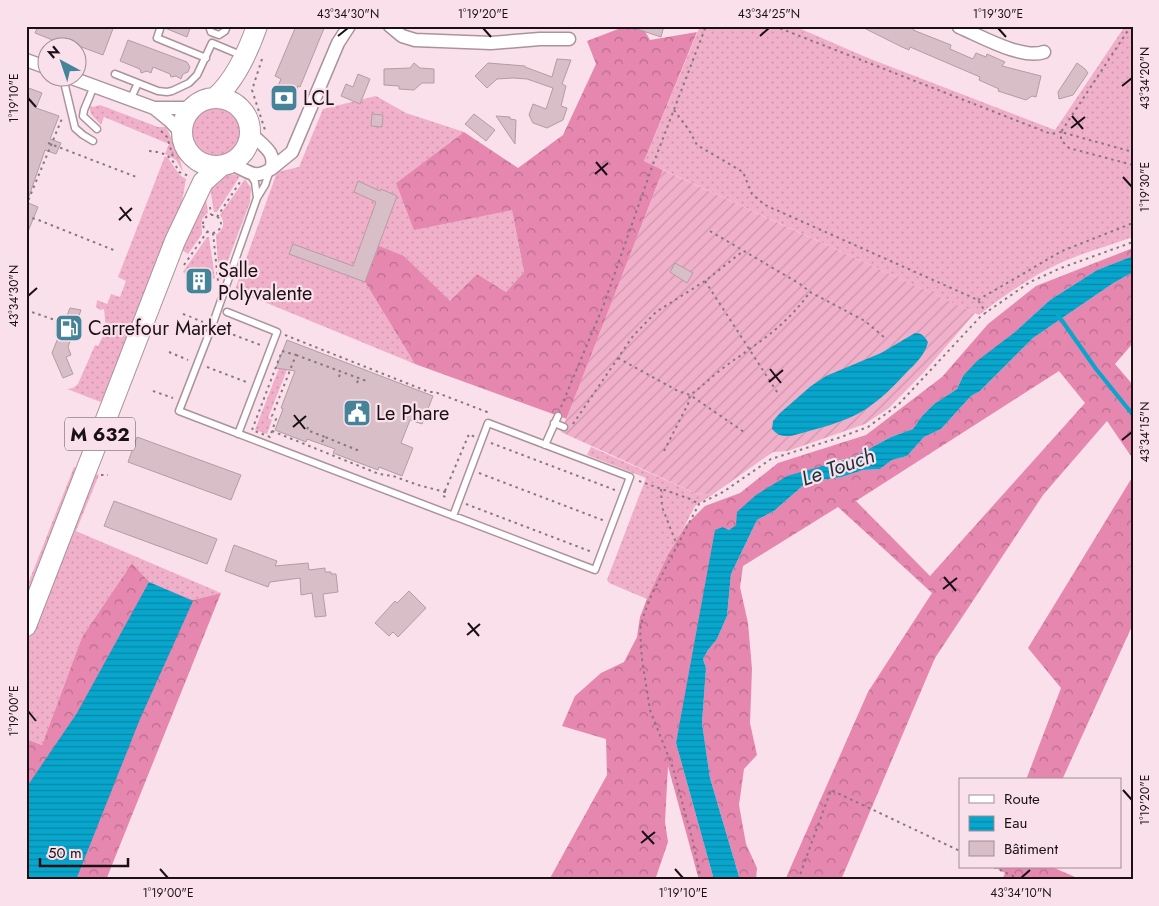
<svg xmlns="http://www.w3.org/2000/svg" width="1159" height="906" font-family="Jost,sans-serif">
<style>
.grass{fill:url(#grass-dots)}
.forest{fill:url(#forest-crowns);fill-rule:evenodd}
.garden{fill:url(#garden-furrows)}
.water{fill:url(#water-rules)}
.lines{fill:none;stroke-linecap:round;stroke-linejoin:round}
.stream{stroke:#08a6cd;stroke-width:4}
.building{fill:#d7bec7;stroke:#b49ba4}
.service-casing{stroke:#ab939c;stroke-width:9}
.minor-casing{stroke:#ab939c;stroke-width:15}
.primary-casing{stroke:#ab939c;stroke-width:22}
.path{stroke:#88777e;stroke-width:2;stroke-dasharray:2.5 4;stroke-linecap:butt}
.service{stroke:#fff;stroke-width:6}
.minor{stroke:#fff;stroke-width:12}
.primary{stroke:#fff;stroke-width:20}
.ticks{fill:none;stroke:#1a1115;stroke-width:2}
.labels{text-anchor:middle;stroke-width:4.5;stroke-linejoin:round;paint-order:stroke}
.shield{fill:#fae0ea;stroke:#5d4f55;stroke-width:1}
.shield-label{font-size:19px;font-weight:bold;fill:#1a1115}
.poi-label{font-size:20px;fill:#1a1115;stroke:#fae0ea;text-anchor:start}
.water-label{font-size:21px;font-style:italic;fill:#1b3138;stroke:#fae0ea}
.neatline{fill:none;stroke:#1a1115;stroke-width:2}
.ticks-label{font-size:12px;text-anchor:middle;fill:#1a1115}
</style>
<defs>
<pattern id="grass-dots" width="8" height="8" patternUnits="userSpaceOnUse" patternTransform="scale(1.25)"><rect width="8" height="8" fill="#f1b0ca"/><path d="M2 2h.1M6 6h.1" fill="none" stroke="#ce96ad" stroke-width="1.8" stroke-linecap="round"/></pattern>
<pattern id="forest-crowns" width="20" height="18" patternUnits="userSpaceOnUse" patternTransform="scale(1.25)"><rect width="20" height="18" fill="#e587af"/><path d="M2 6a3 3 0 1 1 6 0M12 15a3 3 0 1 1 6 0" fill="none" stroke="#b96d8d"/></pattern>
<pattern id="garden-furrows" width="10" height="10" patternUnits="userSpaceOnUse" patternTransform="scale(1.25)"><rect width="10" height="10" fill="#f1b0ca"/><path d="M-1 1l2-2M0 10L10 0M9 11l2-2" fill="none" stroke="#ce96ad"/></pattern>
<pattern id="water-rules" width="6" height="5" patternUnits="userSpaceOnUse" patternTransform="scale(1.25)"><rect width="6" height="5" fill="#08a6cd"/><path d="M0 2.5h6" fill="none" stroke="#0886a5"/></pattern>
</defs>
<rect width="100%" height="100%" fill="#fae0ea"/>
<path class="grass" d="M700,26H794L868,58L1055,130L1125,26H1133V237C1111,245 1089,251 1067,260C1038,272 1004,295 979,315L644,161Z
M376,96L406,113L464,132L396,183L512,210L524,272L506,292L477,274L450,302L404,256L365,282L415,364L235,290L277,172L299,167L323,109Z
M89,105L93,107L100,105L158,127H166L178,151L183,172L176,160L165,154L169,144L104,117L101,125L91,114Z
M189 132a27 27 0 1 1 54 0a27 27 0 1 1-54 0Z
M165,156C174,162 175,174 186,179L181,207L106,404L67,389L73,388L78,384L95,345L98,346L106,330L104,309L100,310L96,307L97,300L107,304L111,294L120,297L126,281L118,277Z
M227,173L240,176L217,212H214L210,188Z
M245,179L251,188L250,202L221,279L219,278L216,235C223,230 226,223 220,215Z
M205,191L208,213C199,219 202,225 202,234L188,254L182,250L183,239Z
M207,237H209L215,279L208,277L205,279L191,275L188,281L185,280L187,274L183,272Z
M279,368L287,370L268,418L272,420L267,434L255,430Z
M591,447L695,493L712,495L695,506L647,599L609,583L607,580L646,478L587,455Z
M74,467L99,475L76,531L221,593L193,600L149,582L132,563L82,637L42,745L26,739V589Z"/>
<path class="forest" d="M626,26H642L650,40L697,32L644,161L663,170L567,419L415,364L365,282L379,246L404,256L450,301L477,274L506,292L524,272L512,210L414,230L396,183L464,132L518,168L563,135L596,64L587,41Z
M1133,248V256L1097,270L1050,300L1015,332L963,376L957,389L934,404L922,416L913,429L891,437L854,457L827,463L729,530L723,527L676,743L714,880H699L668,766L665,822L668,842L655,880H549L607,775L606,739L562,726L575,696L601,673L624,662L637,637L640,617L647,599L668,555L686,525L705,506L740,493L778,463L866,435L942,377L988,324L1036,286Z
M1133,272V343L1115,364L1133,385V459L1107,421L1043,495L935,658L841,880H785L868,692L932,593L838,507L743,566L740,587L748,623L752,669L750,723L757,755L744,769L739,805L746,844L757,868L756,880H740L710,778L702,723L706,668L703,659L708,650L717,639L727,616L731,574L757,520L774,511L807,482L842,477L863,470L880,469L892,460L907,456L924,437L941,429L971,396L980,391L1033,338L1112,284ZM1059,371L1085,403L930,576L856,501Z
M1133,476V624L1062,780H1026L1061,688L1028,648Z
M132,563L149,582L193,600L221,593L106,880H26V739L42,745L82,637Z
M994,867H1052L1082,880H1002L1005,873Z"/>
<path class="garden" d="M663,170L975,313L925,371L889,408L865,424L788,451L773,452L712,495L695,493L561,432Z"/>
<path class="water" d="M1133,256V272L1112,284L1033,338L980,391L971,396L941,429L924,437L907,456L892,460L880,469L863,470L842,477L807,482L774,511L757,520L731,574L727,616L717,639L708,650L703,659L706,668L702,723L710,778L740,880H714L676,743L715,530L723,527L729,530L736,525L737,512L756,495L787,476L854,457L891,437L913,429L922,416L934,404L957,389L963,376L977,361L1015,332L1050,300L1097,270Z
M915,333C922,333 924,336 928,342C925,355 915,364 906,373C894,386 881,399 866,409C844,423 816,429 791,436C782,436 778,436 772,429L773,421L780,413L811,386L826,376L881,353Z
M149,582L193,601L140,719L76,880H26V788L77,713Z"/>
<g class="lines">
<path class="stream" d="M1058,315L1096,369L1133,415"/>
</g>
<path class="building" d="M38,26H114L103,55L57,38L55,41L35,33Z
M166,26H191L187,37L165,28Z
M296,26H325L300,87L298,86L289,109L271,102L281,79L275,76Z
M635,26H664L661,37L634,28Z
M860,26H914L913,30L951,45L950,49L973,59L976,53L986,57L987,54L1005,62L1002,66L1041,76L1036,97L1032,96L1026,100L998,91L999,89L979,80L980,77L910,47L909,50L902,47Z
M128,40L187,62L190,67L188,72L183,74L181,79L176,76L171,77L170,74L153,67L151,73L147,71L141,73L140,69L120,61Z
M557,59L571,60L562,84L566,86L561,106L567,108L563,120L547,128L533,123L529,115L533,104L546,109L553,88L527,79L513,78L497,79L487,88L475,76L488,63L525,66V67L552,77Z
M414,63L420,68L434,69V83H422L414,90L399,89V86L384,85V69L410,68Z
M1077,63L1085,69L1088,73L1073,95L1059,99L1058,92Z
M358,74L370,79L360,104L341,96L346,84L353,87Z
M26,87L42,93L36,108L59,116L50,139L61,143L56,154L45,150L28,199H26Z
M372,114L383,115L382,127L371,126Z
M474,114L495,130L486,141L465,124Z
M496,116L510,117V119L516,120L515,144Z
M358,181L380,191L381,189L397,196L365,282L289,254L293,244L353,266L376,202L354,192Z
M26,202L38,207L27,234H26Z
M675,263L693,273L687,283L670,272Z
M70,308L81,310L68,347L71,355L66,357L73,374L63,378L52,353Z
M287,340L433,396L422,424L410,420L401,443L413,448L402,476L379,467L378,470L333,453L335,449L307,439L306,442L275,430L283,409L281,408L295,371L276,368Z
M137,437L241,475L231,500L128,462Z
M114,501L217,539L207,564L104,526Z
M234,545L277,561L275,566L308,563L309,570L325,568V572H331V574H336L338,592L323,594L326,616L315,617L312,593L301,595L300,578L270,582L268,587L225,571Z
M409,591L426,608L398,637L393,632L389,636L375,623L395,601L397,603Z"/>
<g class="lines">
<defs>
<path id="service" d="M161,26L157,38L206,58
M209,26L211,32L219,35L225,31L227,26
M115,74L158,91L167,92L172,91L189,83L197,75L212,43L243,56
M67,78L65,86L75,128L83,135L93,141
M94,86L84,110L83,116L97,129
M130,100L138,83
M270,170L265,185L257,198L212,326L179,411L595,570L630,477L488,423L453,516
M250,174L255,182L257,198
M227,312L277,332L238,434
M554,423L564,427
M545,445L558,416"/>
<path id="minor" d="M390,26L402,36L415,40L491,43L540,39H569
M959,27C981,36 1022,60 1044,52
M26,60L48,68
M72,78L154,108H192
M154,108L170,121L182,134
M230,164C248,169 252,181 271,169C278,151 259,144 250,132
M271,169L292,152L338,43L349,26"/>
<path id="primary" d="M182 132a34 34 0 1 1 68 0a34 34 0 1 1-68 0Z
M215,98C236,79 248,52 257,26
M26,626L175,241L203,182L221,166"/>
</defs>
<use href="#service" class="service-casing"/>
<use href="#minor" class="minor-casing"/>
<use href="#primary" class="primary-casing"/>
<path class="path" d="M774,26L1051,134L1061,132V140L1069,148L1133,165
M1131,26L1061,132L1133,152
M57,48L60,39
M262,59L252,90L265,130
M674,110L689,130L697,145L743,172L752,194L765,205L978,300L986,313
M161,131L167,137L174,160
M48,143L139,178
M149,151C166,152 172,157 179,172L189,176
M26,206L63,116
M210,207L211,215
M203 224a9 9 0 1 1 18 0a9 9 0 1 1-18 0Z
M26,217L36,219L116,251
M217,217L240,182
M710,231L800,284L810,292L865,321L885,338
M213,233L218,281
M184,265L207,232
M705,281L779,395
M978,300L1062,251L1133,223
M26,310L55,320
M183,314L203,322
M221,330L263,346
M285,335L429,392H435L487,412V414
M282,351L296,355L272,416L276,419L270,437L252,430Z
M169,352L188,360
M296,355L369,382
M618,358L678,391L690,395L744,432
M207,367L249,383
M339,377L341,371
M357,383L359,378
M153,391L173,398
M561,407L604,304L652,167L706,26
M573,424L633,336L656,312L705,281L742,252
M308,427L307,430L325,437L326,434
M272,431L379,474L393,476L418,485L445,492L443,496L449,498
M322,442L325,437L357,450L358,447
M491,443L615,490
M664,451L688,404L690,395C703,386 713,375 726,366C733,360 741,356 748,350C772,334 793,316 810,292
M479,473L605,521
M101,475H108
M639,481L690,499L699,504
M661,489L662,507L677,545
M445,491L469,434L475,437
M466,504L592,552
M994,867L1021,880
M701,880L693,842L673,768L650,710L642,659L640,630L643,617L652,594L699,504L723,492L771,459L838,438L868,427L898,405L981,316L1030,282L1061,268L1133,242
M798,880L831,790L960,851"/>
<use href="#service" class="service"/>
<use href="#minor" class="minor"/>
<use href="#primary" class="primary"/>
</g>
<path class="ticks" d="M483,28L491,37M998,28L1006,37M338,36L348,28M760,36L769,28M1122,86L1132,78M28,98L36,107M1072,116L1083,129M1071,128L1085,117M596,162L607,175M595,174L608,163M1123,177L1132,187M120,207L131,221M119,220L132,208M28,296L37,288M770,369L781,383M769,382L783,370M294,415L305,429M293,427L306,416M1122,440L1132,432M944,577L956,591M943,589L957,578M468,623L479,636M467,635L480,624M28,711L36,721M1123,790L1132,800M642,831L654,844M641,843L655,832M160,869L168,878M675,869L683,878M1021,878L1030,870"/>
<defs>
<symbol id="bank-square" viewBox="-11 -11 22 22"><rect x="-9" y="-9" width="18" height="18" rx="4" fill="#458398" stroke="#fae0ea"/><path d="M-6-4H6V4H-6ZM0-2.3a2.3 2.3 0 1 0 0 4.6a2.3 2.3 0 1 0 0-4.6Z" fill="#fff"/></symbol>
<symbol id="building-square" viewBox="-11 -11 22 22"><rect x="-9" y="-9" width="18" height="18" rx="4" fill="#458398" stroke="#fae0ea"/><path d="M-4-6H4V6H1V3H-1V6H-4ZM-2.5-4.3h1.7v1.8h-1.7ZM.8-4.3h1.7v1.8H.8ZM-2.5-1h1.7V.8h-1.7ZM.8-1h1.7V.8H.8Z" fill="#fff"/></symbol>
<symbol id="fuel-square" viewBox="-11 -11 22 22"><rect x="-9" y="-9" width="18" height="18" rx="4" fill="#458398" stroke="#fae0ea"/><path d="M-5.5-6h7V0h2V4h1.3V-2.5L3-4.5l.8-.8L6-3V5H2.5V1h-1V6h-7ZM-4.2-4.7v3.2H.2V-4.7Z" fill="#fff"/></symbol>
<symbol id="civic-square" viewBox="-11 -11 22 22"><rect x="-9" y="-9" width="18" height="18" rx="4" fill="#458398" stroke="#fae0ea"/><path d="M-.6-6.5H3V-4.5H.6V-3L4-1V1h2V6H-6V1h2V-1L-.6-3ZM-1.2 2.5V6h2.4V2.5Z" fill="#fff"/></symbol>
</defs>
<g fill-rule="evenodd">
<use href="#bank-square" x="268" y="82" width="32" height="32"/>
<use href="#building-square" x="183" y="265" width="32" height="32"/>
<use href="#fuel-square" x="53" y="312" width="32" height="32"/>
<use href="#civic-square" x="341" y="397" width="32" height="32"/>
</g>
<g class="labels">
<rect class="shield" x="65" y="417.5" width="70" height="33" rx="4"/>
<g class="shield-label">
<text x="100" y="441">M 632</text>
</g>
<g class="poi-label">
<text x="303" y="105">LCL</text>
<text x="218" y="277">Salle<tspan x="218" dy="23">Polyvalente</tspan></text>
<text x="88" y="335">Carrefour Market</text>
<text x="376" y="420">Le Phare</text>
</g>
<g class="water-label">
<text transform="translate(838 467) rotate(-19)" y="7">Le Touch</text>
</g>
</g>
<rect width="1159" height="906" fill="none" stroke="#fae0ea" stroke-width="55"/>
<rect x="959" y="778" width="162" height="90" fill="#fae0ea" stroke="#a08d95"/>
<rect x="969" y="795" width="25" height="8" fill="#ffffff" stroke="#a08d95"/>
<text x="1004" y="804" font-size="15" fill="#1a1115">Route</text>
<rect x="969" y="816" width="25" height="15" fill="url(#water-rules)" stroke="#a08d95"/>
<text x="1004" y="828" font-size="15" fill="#1a1115">Eau</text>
<rect x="969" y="841" width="25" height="15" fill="#d7bec7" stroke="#a08d95"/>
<text x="1004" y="854" font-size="15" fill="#1a1115">Bâtiment</text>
<g transform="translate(62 62) rotate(320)"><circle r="24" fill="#fae0ea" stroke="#a08d95"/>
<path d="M0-4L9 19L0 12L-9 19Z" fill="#458398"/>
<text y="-8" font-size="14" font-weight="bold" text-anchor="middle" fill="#1a1115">N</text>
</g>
<path d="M40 858v8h88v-8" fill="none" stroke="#1a1115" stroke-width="2.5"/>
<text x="48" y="858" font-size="15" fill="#1a1115" stroke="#fae0ea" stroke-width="4" paint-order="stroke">50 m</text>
<rect x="28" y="28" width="1104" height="850" class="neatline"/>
<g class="ticks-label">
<text x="348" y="18">43°34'30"N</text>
<text x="483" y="18">1°19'20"E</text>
<text x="769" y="18">43°34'25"N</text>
<text x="998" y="18">1°19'30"E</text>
<text transform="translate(1145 78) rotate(-90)" y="4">43°34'20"N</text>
<text transform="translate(14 98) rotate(-90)" y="4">1°19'10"E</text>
<text transform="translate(1145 187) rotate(-90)" y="4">1°19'30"E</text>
<text transform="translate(14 296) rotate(-90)" y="4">43°34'30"N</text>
<text transform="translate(1145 432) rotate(-90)" y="4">43°34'15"N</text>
<text transform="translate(14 711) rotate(-90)" y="4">1°19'00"E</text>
<text transform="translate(1145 800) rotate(-90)" y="4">1°19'20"E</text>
<text x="168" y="897">1°19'00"E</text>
<text x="683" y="897">1°19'10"E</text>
<text x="1021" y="897">43°34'10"N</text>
</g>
</svg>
